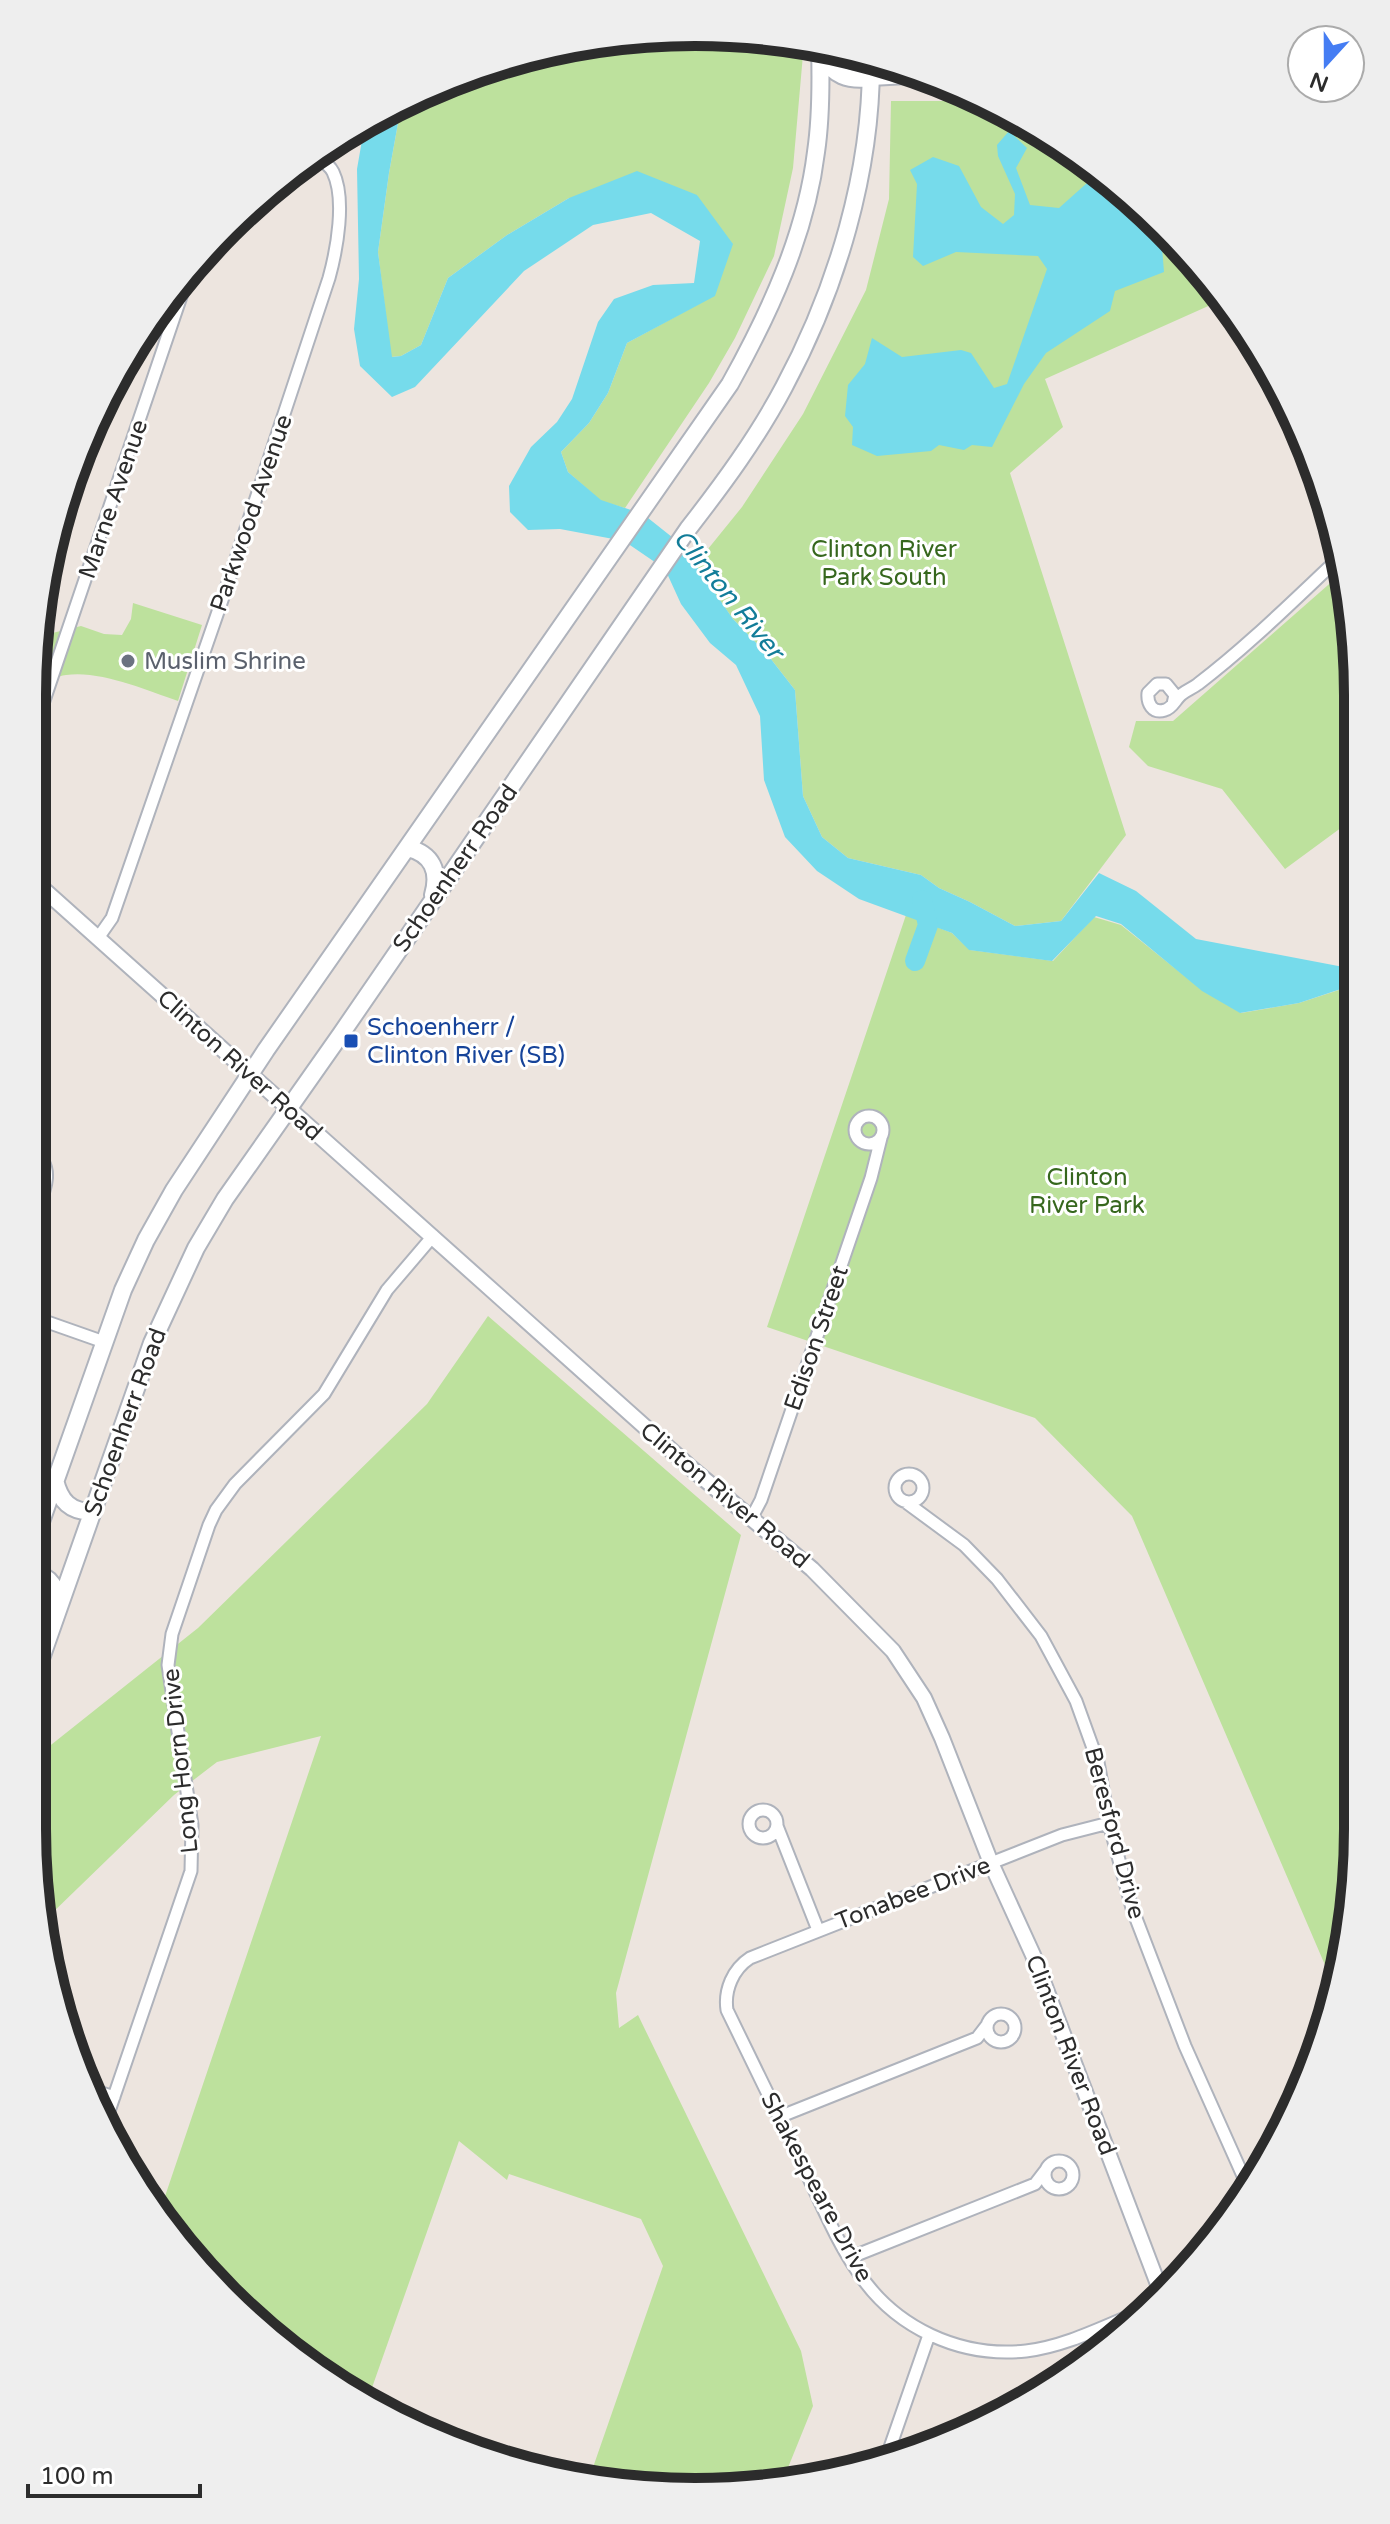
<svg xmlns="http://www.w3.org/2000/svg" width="1390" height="2524" font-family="'Varela Round',sans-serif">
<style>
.green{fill:#bde19d}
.water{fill:#76dbeb}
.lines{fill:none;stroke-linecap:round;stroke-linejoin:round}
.river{stroke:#76dbeb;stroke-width:20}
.minor-casing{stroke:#afb3bc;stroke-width:15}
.tertiary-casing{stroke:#afb3bc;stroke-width:18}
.secondary-casing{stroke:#afb3bc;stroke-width:20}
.minor{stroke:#fff;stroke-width:11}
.tertiary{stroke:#fff;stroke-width:14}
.secondary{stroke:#fff;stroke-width:16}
.worship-dot{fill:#6b7280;stroke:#fff;stroke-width:3}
.transit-dot{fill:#1a4fb4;stroke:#fff;stroke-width:3}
.labels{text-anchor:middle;stroke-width:6;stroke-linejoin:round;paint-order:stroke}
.street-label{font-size:24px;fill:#2c2c2c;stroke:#fff}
.park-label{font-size:24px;fill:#36671d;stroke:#fff}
.worship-label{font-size:24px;fill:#5b616d;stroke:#fff;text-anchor:start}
.transit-label{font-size:24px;fill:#164399;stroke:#fff;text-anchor:start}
.water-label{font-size:26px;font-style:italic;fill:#127d99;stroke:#fff}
.rim{fill:none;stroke:#2c2c2c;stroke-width:10}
</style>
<rect width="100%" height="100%" fill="#ede5df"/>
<path class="green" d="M652,33L782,38L804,43L793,168L774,256L735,338L709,383L625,508L601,501L568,472L561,452L589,423L608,393L627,343L715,295L697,195L569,198L507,235L448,278L421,345L401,356L391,357L378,252L389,173L402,101L524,54Z
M891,101H984L1027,121L1163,226L1224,299L1045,379L1063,427L1010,473L1126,835L1061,921L1015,926L970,902L939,888L921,875L848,858L822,837L803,796L795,690L767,654L733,619L695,565L742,507L803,414L866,290L889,199Z
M1344,571L1352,609L1353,819L1285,869L1222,789L1148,766L1129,747L1136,721H1173Z
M133,603L202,625L178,701C146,690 100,670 66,675C57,676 50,682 42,686L33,717V652L36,637L81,626L104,634L122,635L131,619Z
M906,915L952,933L970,950L1053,961L1094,917L1121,925L1202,990L1241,1013L1299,1003L1342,989L1354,1006L1357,1872L1334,1986L1132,1516L1035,1418L767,1327Z
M488,1316L741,1535L616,1993L619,2028L638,2015L801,2351L813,2406L783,2480L738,2491L590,2476L663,2266L641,2219L509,2174L507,2180L459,2141L368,2399L326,2380L169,2232L159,2214L321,1736L217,1762L174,1795L47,1918L32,1829V1760L198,1628L427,1404Z"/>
<path class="water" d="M402,101L389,173L378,252L392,357L401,356L421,345L448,278L507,235L569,198L637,171L697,195L733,244L715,296L627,343L608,393L589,423L561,452L568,472L601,500L643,514L682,545L733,619L767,654L795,690L803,796L822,837L848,858L921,875L939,888L970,902L1015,926L1061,921L1099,873L1136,891L1196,939L1354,969V1006L1341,989L1299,1003L1240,1013L1202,991L1121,924L1096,916L1052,961L969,950L952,933L859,899L817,871L785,837L764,780L760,716L736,665L710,643L681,604L665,569L624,541L560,529L528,530L510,512L509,486L531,447L557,422L572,399L598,322L614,299L653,285L694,283L700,241L651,213L593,225L524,271L415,387L392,397L360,366L354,329L359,279L357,169L365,123Z
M1009,131L1027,148L1016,168L1030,205L1059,208L1087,183L1131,201L1160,223L1164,272L1115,291L1110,311L1046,353L1024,384L992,447L972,445L964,450L939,445L931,451L877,456L852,445L853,427L845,416L848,385L865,364L872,338L902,357L961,350L971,353L994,388L1007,384L1047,269L1038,256L956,252L923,266L913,257L917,184L910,170L933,157L959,166L981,207L1003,224L1014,215L1015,194L998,156L997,145Z"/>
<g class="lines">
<path class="river" d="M915,961L928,925L922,900"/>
<defs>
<path id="minor" d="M1173,704L1175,695L1166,684H1157L1148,693C1147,703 1152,714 1165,710C1173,708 1176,698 1182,694C1187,690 1193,688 1198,684C1248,646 1294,600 1340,557
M33,733L192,264
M98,938L112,918L230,577L329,278C337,249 346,199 333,172C329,164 321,160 314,155
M855 1130a14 14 0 1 1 28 0a14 14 0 1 1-28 0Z
M33,1221C41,1198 59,1168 33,1152
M33,1317L104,1342
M895 1488a14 14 0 1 1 28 0a14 14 0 1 1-28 0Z
M907,1503L964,1545L997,1579L1041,1636L1076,1701L1098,1762L1109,1823L1132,1908L1185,2046L1248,2187
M752,1517L761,1500L871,1178L881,1138
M749 1824a14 14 0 1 1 28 0a14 14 0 1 1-28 0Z
M1109,1823L1062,1835L750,1958C733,1969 724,1990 727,2010C752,2061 777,2113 802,2164C820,2200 835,2239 858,2272C895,2328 960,2358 1026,2351C1068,2346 1108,2324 1147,2309
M777,1826L818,1930
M987 2028a14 14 0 1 1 28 0a14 14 0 1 1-28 0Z
M93,2090L114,2097
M107,2117L191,1871L192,1825L168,1665L172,1634L209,1525L216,1510L235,1484L324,1394L387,1290L433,1236
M779,2117L977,2038L987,2025
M1045 2175a14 14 0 1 1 28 0a14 14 0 1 1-28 0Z
M849,2258L1035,2184L1045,2171
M887,2456L929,2335"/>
<path id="tertiary" d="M871,78L925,75
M33,880L691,1468L812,1569L893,1651L924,1698L942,1738L991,1863L1033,1955L1161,2292"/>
<path id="secondary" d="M820,55C835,76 847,81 871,78
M408,848C432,854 440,871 433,895
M55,1480C60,1501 70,1512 93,1512
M32,1547L123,1290L146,1240L174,1190L266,1050L730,384C770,312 806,234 816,152C821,118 821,81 820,47
M32,1573C52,1576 56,1588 59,1606
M32,1684L152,1343L196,1248L225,1199L341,1034L688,529C723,484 757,438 784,387C837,288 872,171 871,59"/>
</defs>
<use href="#minor" class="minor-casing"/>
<use href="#tertiary" class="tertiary-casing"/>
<use href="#secondary" class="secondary-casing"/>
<use href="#minor" class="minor"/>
<use href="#tertiary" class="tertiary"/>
<use href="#secondary" class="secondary"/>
</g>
<circle class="worship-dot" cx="128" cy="661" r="8"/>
<rect class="transit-dot" x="343" y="1033" width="16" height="16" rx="4"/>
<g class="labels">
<g class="street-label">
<text transform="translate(113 499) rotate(-71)" y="8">Marne Avenue</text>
<text transform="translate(251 513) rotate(-71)" y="8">Parkwood Avenue</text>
<text transform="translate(455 868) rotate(-55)" y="8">Schoenherr Road</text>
<text transform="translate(240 1065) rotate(42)" y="8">Clinton River Road</text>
<text transform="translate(816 1338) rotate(-71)" y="8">Edison Street</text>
<text transform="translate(125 1422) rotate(-70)" y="8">Schoenherr Road</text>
<text transform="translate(725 1495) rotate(40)" y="8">Clinton River Road</text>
<text transform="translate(180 1761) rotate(-96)" y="8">Long Horn Drive</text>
<text transform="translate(1115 1833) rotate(75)" y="8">Beresford Drive</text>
<text transform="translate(913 1893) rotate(-21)" y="8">Tonabee Drive</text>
<text transform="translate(1071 2055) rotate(69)" y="8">Clinton River Road</text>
<text transform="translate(817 2187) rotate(62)" y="8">Shakespeare Drive</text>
</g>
<g class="park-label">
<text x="884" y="557">Clinton River<tspan x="884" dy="28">Park South</tspan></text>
<text x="1087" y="1185">Clinton<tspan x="1087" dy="28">River Park</tspan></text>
</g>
<g class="worship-label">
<text x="144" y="669">Muslim Shrine</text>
</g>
<g class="transit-label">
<text x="367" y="1035">Schoenherr /<tspan x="367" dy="28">Clinton River (SB)</tspan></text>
</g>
<g class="water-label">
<text transform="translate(729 594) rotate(51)" y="9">Clinton River</text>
</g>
</g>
<path d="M0 0H1390V2524H0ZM695 46H695A649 649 0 0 1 1344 695V1829A649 649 0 0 1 695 2478H695A649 649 0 0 1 46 1829V695A649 649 0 0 1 695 46Z" fill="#eee" fill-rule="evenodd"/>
<path class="rim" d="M695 46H695A649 649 0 0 1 1344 695V1829A649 649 0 0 1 695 2478H695A649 649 0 0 1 46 1829V695A649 649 0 0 1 695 46Z"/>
<g transform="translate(1326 64) rotate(201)"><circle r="38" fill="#ffffff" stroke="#ababab" stroke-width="2"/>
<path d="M0-6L14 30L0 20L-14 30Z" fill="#457df3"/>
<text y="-12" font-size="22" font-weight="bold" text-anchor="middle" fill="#2c2c2c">N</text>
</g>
<path d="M28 2484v12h172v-12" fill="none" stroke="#2c2c2c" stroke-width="4"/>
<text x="40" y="2484" font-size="24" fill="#2c2c2c" stroke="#ffffff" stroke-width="6" paint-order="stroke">100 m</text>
</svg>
